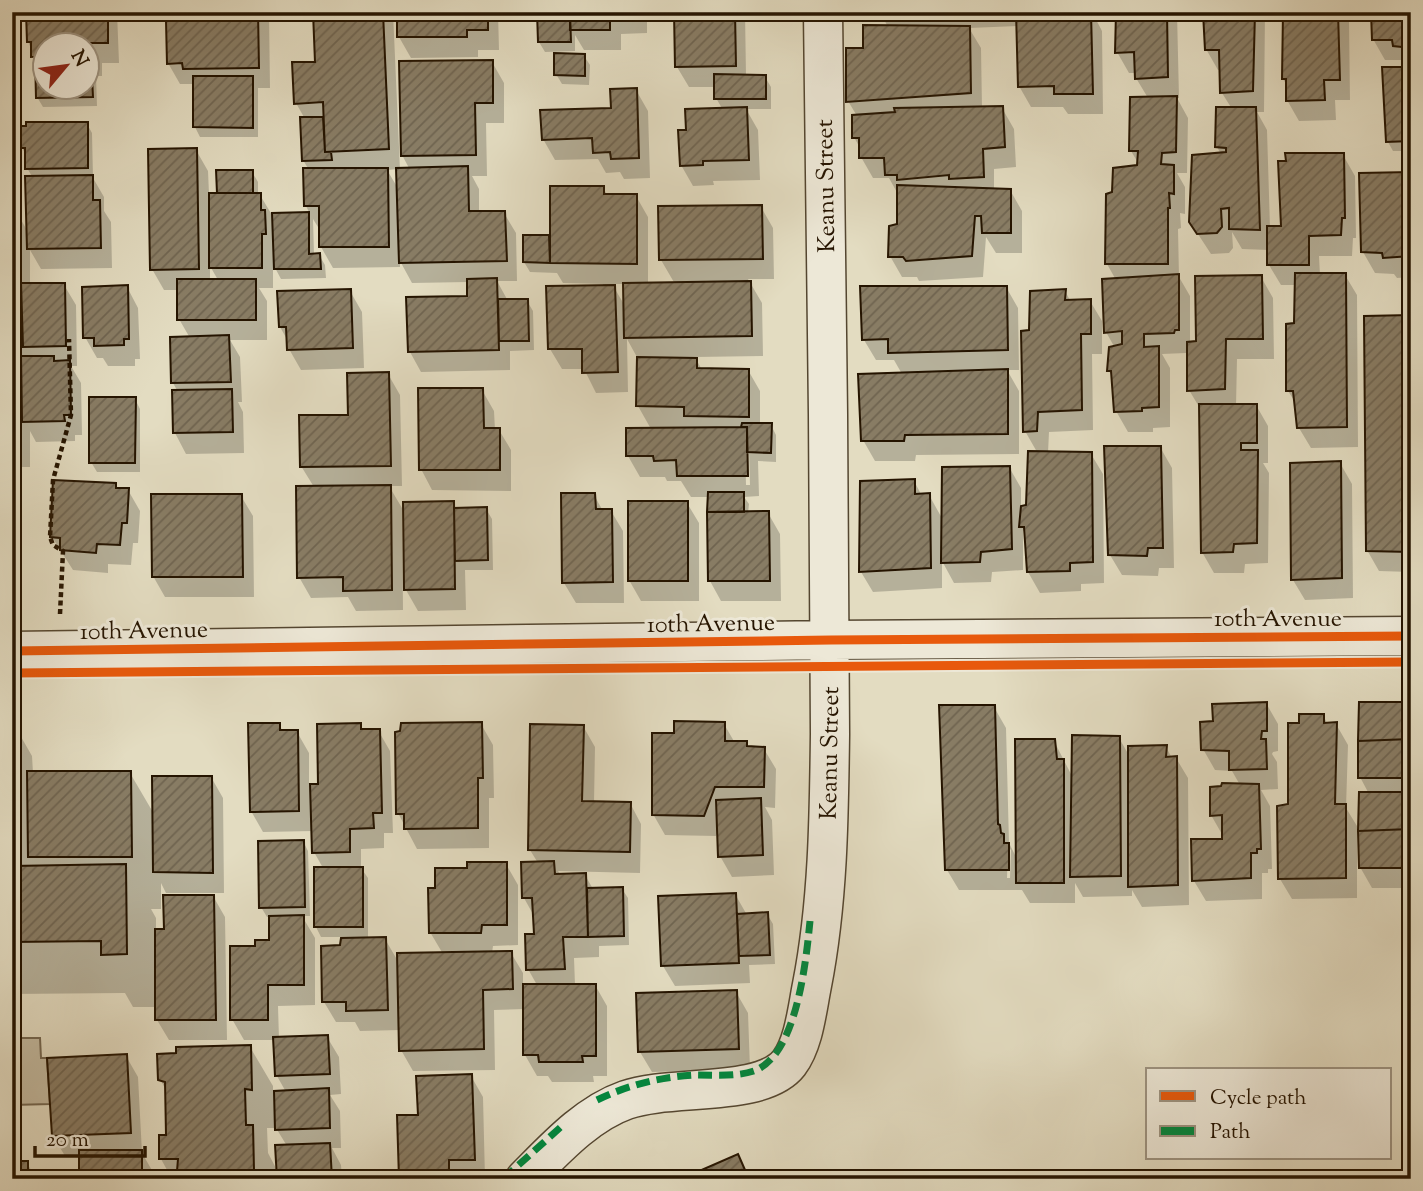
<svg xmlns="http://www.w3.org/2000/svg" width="1423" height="1191" font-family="'Sorts Mill Goudy',serif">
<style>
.grass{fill:#c3baa0;stroke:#746750;stroke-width:2}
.shadow{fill:#0003;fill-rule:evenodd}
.building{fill:url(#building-hatch);stroke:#251400;stroke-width:2}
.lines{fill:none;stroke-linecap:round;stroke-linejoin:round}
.minor-casing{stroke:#544630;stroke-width:41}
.path{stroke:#251400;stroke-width:4.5;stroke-dasharray:5 3.5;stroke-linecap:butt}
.minor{stroke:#ede8d7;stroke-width:38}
.quiet{stroke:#00873e;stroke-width:7;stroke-dasharray:14 7;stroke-linecap:butt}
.cycleway-casing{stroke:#ede8d7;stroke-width:13}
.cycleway{stroke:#e8590c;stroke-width:9}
.labels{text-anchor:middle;stroke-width:6;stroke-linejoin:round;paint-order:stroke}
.street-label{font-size:24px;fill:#251400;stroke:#ede8d7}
</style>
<defs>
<pattern id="building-hatch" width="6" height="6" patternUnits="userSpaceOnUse" patternTransform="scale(1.75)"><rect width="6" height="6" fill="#887c64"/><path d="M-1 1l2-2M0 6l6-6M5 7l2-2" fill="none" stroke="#6f6450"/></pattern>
</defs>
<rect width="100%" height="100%" fill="#e3dcc1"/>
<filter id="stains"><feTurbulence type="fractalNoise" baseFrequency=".00286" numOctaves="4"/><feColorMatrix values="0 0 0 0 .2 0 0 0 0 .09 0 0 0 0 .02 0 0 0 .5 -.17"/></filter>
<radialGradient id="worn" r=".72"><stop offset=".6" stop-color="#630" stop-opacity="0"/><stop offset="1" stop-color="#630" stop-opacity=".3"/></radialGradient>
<path class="grass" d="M12,1038H40L41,1058H47L50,1104L12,1105Z"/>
<path class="shadow" d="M28,12H117L119,63H102V76H96L97,106L43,107L37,97L36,62L28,41ZM46,46H88V88H46Z
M183,12H269L270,88H258V137H200L195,127L193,84H180L168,63L183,23Z
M314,12H393L400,170H410L400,151L492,62L504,83V123H486L487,176H472L479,189V213H504L516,233L517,281H497L508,301H527L533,311L534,350L510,351V370L421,372L410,352L469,298L468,282L412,283L400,261V267L333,268L321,247V226L318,227L313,219L314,255H319L325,265L326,278L281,279L273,264V288H259L267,301V340H230L240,357L242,402H238L243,412L244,453L186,454L175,433L178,392L173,383L190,338L179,319V290H164L152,269L196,150L208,171L209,194H219L252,172L258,182V195H260L272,215L310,214L306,206L309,170L303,160L305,119L296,103L317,63ZM398,169L399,190L387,170ZM210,266L218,280L210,281Z
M399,12H498L499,50H478V57L411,58L399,37Z
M539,12H647V33L621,34V50H584L575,35V51L545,52L539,42Z
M675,12H745L746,76L765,77L771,87V109H746L758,130L760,180L713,181L714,185L693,186L681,165L688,132L723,110L716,98V87H689L677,67Z
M880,12H1092L1102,31L1103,114H1068L1063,107H1031L1019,86L1018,26L969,28L981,48L982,108H1002L1014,129L1016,167L994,169V190H1010L1022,211V253H996L986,237L983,277L919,281L917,277H902L890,256L899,226V196L889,178H873L861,157V150L854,137L857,116L848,101L865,49L888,27Z
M1117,12H1177L1179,98H1177L1188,118L1187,173H1177L1185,187V214L1180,213L1181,228L1178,229L1179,277L1190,296V344L1198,343L1261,277L1273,298L1274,359H1237L1236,406L1256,405L1268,426V463H1263L1269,473L1268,563L1245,564L1244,573H1214L1202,552L1201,410L1189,390L1188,346L1186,353L1162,354L1170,368V427L1153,428V432H1128L1116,411L1114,379L1109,371L1111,348H1115L1106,332L1116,280L1107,264L1114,194L1140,166L1131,151L1148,98L1136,78V73H1129L1117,52Z
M1205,12H1265L1264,112H1257L1267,130L1270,228L1283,227L1343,155L1355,176L1356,238H1353L1352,256H1319L1320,275H1345L1357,295L1358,447L1311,448L1299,428L1297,405L1288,391L1296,325L1297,285H1281L1269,265V250L1242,249L1232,232L1233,248L1229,253L1211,254L1194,228L1221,154L1217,147L1232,109L1222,93L1221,70H1218L1206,49Z
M1284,12H1354V22H1349L1350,100H1335L1336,120L1299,121L1287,100L1288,87L1283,79Z
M1411,12V151H1393L1388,142L1407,68L1403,60H1385L1373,39Z
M584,56L590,65L589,85L562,84L556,74Z
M636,90L648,111L650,178L624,179L620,172L606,173L598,159L555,160L543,139L613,110Z
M87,124L92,133L93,178L104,197V211L111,222L112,268L41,269L30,250V285H64L76,305L77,366H71L81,383L82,435H75V441L36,442L30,431V467H15L16,520H12V204L28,232L33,178L27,168V156L22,148Z
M1411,174V277L1397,278L1394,274L1375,273L1363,252Z
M603,188L608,196H636L648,217V284H675L661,260L761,207L773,228L774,279H748L762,303L763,356L695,357L702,370H748L760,391V425H771L776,435V462L758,461L759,496L744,497L749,504L748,513H768L780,534L781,601H721L710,581L709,497H691L681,481H667L665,477H640L628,456L651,429L638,406V359L627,339L628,392L596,393L584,369H562L550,349L603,287V284L563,283L557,273L530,272L524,262L548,237L551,242ZM612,284H625V306ZM745,447L749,451L750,485H746Z
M127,287L138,308L140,359H135V366H108L103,358H97L85,337Z
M1006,287L1018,308L1019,370H1007L1019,391V454L916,455L915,461H875L863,440L902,374L894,360H876L864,340Z
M350,291L362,312L364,368L301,370L289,349L288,341L280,327Z
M1065,291L1071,302L1090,301L1102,321V354H1092L1093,430L1049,432L1048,453L1091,454L1103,474L1104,583L1081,584V591L1040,593L1028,572L1027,537L1023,530V570L992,572L991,582L954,583L942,561V588L873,592L861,572L914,481L922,496L929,495L943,520L1009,467L1021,488V508L1028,506L1037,452L1025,431L1030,332Z
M1411,317V572L1379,571L1367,550Z
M388,374L400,395L402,486H389L402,508L403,610L356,611L348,597L311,598L299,577L314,487L301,466Z
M482,390L494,411L495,430H499L511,450V491L432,490L421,469Z
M135,399L140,409V472H97L91,462Z
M1160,447L1172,468L1174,568H1159L1158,576L1122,575L1110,555Z
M1340,463L1352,484L1353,598L1305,600L1293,580Z
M115,484L118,490H128L140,511L138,543H133L131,565L108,564V573L73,570L52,537Z
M594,495L603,511H611L623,531L624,603H576L564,583Z
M241,496L253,516L254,597H165L153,576Z
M453,503L456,509H486L492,519L493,570H465L466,610L418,611L406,590Z
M687,503L699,523V601H641L629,580Z
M1266,703L1278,724V751L1273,752L1272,754L1277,762L1278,789L1261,790L1270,806L1272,869H1268V873H1262V899L1206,901L1194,881L1223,841V836L1211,815L1240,785L1232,771L1215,770L1203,749L1215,723Z
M1411,703V888H1372L1360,867L1369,794L1360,777Z
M994,707L1006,728L1009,843L1018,861L1054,741L1073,778L1119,738L1130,757L1166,747L1172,758H1176L1188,778L1189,905L1142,907L1132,890V896L1083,897L1075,883V903H1030L1022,890H959L947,870ZM1008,847L1011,850L1010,878H1007Z
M1323,715L1328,725L1336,724L1348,745L1346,808L1357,826V898L1292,899L1280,879L1301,725Z
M12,721L32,756L33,773H130L154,814L211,777L223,798L224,893H166L161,883V909H151L156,918V931H166L213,896L225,917L227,1040H169L157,1020V1007H133L125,993L12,994Z
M279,724L283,732H297L309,753V786H320L360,725L363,730H378L390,751L393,833H384V848L361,849V868L368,878V939H385L399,963L443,954L430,932L436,890L469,869L506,864L518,885V945L493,946L492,953H511L523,973V985H537L528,969L535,935L534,916L524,898L538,863L530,850L583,726L595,747L594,803H630L641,824L640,873L558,871L561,875H585L593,889H622L628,898L629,945L599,946V957L574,958L575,985H595L607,1006V1076H593L594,1082H552L548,1076H537L525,1055V1009L494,1010L495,1070L413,1071L401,1050L400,1030L360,1031L355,1022H336L324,1002L342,947L343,937H321L316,927L323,868L314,852L313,831L263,832L251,811Z
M481,724L493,745L494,798H489V848L417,849L398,813Z
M724,724L735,743H746L749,748L764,749L776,769L775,808L765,807L772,820L774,875L732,877L720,856L719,828L716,836L665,835L653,814L676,735Z
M303,841L308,851L310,916H302L315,938V1005L278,1006L279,1039L327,1037L339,1057L341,1094L330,1095L340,1111L341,1148H332L341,1165L342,1179H172L161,1159L160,1137L168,1136L167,1092L160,1079L250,1047L273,1086V1092H286L277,1076L275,1040H244L232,1019L257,948L271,942L270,917H267L261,907ZM267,1128H276L287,1146L278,1172L268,1153Z
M735,894L747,915L767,914L773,924L775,964L749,965L750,983L675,986L663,966Z
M736,992L748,1013L750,1069L652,1072L640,1052Z
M126,1056L138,1077L142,1153L157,1179H81V1156H65L53,1136Z
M471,1076L483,1097L485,1179H401L420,1117Z
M27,1163L36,1179H12Z"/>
<path class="building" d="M26,12H108V43H91V56H88V46H46V56L31,57V42H27Z
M181,12H258L259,68L183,69L182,63L167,64L166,21H181Z
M313,12H383L389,149L325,152L323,102L294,104L292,62H315Z
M397,12H488V30H467V37H397Z
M537,12H570L571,42H538Z
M570,12H636V13L610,14V30H570Z
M674,12H735L736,66L675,67Z
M1016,12H1091L1093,94H1054V86L1018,87Z
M1116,12H1167L1168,77L1135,79L1134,52L1115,53Z
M1203,12H1255L1253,91L1220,93L1219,50H1205Z
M1283,12H1338L1340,80H1324L1325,100L1286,101V79H1282Z
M1371,12H1411V48L1393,46L1392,40H1372Z
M863,25L970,26L971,93L846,102V48H863Z
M554,53L585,54V76L554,75Z
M35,56H46V88H88V56H91L93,97L36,98Z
M493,60V103H475L476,155L401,156L399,61Z
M1382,67H1411V141L1386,142Z
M714,74L766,75V99H714Z
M193,76H253V128L193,127Z
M637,88L639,158L611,159L610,152L593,153L592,138L542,140L540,110L611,108L610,89Z
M1177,96L1176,152L1162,153L1161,164L1174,165V194L1169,193L1170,208H1168V264H1105L1106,194L1112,192L1113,168L1137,165L1138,151H1129L1130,97Z
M1003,106L1005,147L983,149L984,177L949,179V175L897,180V175H885L884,158H859V138H852V115L895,112L894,108Z
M747,107L749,160L703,161V165L680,166L678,130H686L685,109Z
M1216,107H1256L1260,230L1229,229V208L1221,209L1222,227L1217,233L1197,234L1189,222L1192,155L1226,152V148L1215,147Z
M300,117H323L325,152H331L332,160L302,161Z
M26,122H88V168L25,169V148H20V126H26Z
M197,148L199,269L150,270L148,149Z
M1285,153H1344L1345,218H1342L1341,235L1309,236V265H1267V226H1281L1278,161H1286Z
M468,166L469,211H505L507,261L399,263L396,168Z
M303,168H388L389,247H319V206H304Z
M216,170H253V193H217Z
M1411,172V256L1383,258L1382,253L1361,252L1359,173Z
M93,175V200H100L101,248L27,249L25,176Z
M897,185L1011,189V233H982L981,216H975L972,256L906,261L903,257H888L889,226L897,224Z
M550,186H604V194H637V264L550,263Z
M209,193H261V210H265L266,234H262V268H209Z
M762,205L763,259L659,260L658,206Z
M309,212V254L320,253L321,269H274L272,213Z
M523,235H549L550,263L523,262Z
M1295,273H1346L1347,427L1297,428L1293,391H1286V324L1294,323Z
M1179,274V330H1175L1174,333L1144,334V347L1159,346V407L1142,408V411L1114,412L1111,371H1107L1109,347L1122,344V331L1104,333L1102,279Z
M1262,275L1263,339H1226L1225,389L1187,391V342L1196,341L1195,276Z
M497,278L499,350L408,352L406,297L467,296V279Z
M177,279H256V320H177Z
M751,281L752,336L624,338L623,283Z
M21,283H65L66,346L23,347Z
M128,285L129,339H124V345L94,346V338H83L82,287Z
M615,285L618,372L582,373V349H548L546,286Z
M860,286H1007L1008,350L888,353V339L862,340Z
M351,289L353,348L287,350L286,327H279L277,291Z
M1066,289L1065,300L1091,299V334H1081L1082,410L1038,412L1037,431L1023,432L1021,331L1029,330L1030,291Z
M498,299H528L529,341H499Z
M1411,315V552L1366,551L1364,316Z
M229,335L231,382L171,383L170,337Z
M21,356H54V361L70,360L71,415H64L65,421L22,422Z
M637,357L697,358V368L749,369V417L684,416V407L636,406Z
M12,367H18L19,447H12Z
M1008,369V434L905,435L904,441H861L858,374Z
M389,372L391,466L300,467L299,415H348L347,373Z
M418,388H483L484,428H500V470H419Z
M232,389L233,432L173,433L172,390Z
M89,397H136L135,463H89Z
M1199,404H1257V443H1241V450H1258L1257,543L1234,544L1233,552L1201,553Z
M742,423H772L771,453L747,452V427H741Z
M747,427L748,476H677L676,460L654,461L653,456H626V428Z
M1104,446H1161L1163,548H1148L1147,556L1108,555Z
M1028,451L1092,452L1093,562L1070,563V571L1027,572L1024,527H1019L1021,506L1026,505Z
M1341,461L1342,578L1291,580L1290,463Z
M1010,466L1012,549L981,552L980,562L941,563L942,467Z
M915,479V494L930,493L931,568L859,572L860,481Z
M53,480L116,483V488H129L127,523H122L120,545L97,544L96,553L60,550V538L50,537Z
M391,485L392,590L343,591V577L297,578L296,486Z
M708,492H744V512H707Z
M561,493H595L596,509H612L613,582L562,583Z
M151,494H242L243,577H152Z
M454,501L455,589L404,590L403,502Z
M628,501H688V581H628Z
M487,507L488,560L455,561L454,508Z
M769,511L770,581H708L707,512Z
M1267,702V731H1262L1261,739H1266L1267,769L1229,770V751L1201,750L1200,722L1213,721L1212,704Z
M1359,702H1411V739L1358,741Z
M939,705H995L998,824L1000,825L1001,833L1004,834V843H1009V870H945Z
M1299,714H1324V723L1337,722L1335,804H1346V878L1278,879L1277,806L1288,804V723H1299Z
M674,721L725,722V741H747V746L765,747L764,787H715L704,816L652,815V733H674Z
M482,722L483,778H478V828L404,829V814H396L395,732L400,731L401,723Z
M248,723H280V730H298L299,811L250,812Z
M361,723V729H380L382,813H373L374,828L350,829V852L312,853L310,784H318L317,724Z
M530,724L584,725L582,801L631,802L630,852L528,850Z
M1072,735L1120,736L1121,876L1070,877Z
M1015,739H1055L1057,759H1064V883H1016Z
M1411,739V778H1358V741Z
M1167,745L1166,757L1177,756L1178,885L1128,887V746Z
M27,771H131L132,857H28Z
M152,776H212L213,873L153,872Z
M1222,783L1259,784L1261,849H1257V853H1251V878L1192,881L1191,839H1222V815L1210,816V787L1221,786Z
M1359,792H1411V829L1358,831Z
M761,798L763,855L718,857L716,800Z
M1411,829V868H1359L1358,831Z
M304,840L305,907L259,908L258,841Z
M554,861L555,874L586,873L588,937H563L565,969L526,970L525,934H534L532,898H522L521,862Z
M467,862H507V925H482L481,933H429L428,888H435V868H467Z
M126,864L127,954L101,955V941L12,942V866Z
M314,867H363V927H314Z
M623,887L624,936L588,937L587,888Z
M736,893L739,963L661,966L658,896Z
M163,895H214L216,1020H155V929H164Z
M768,912L770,955L739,956L737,914Z
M304,915V985H268V1020H230V946H255V940H269V916Z
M386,937L388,1010L346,1011V1002H322L321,946L340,945L341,938Z
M512,951L513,989L483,990L484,1049L399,1051L397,953Z
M523,984H596V1056H582L583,1062H539L538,1055H523Z
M737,990L739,1049L638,1052L636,993Z
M328,1035L330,1074L275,1076L273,1037Z
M251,1045L252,1090L245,1089L246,1125H253L254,1170L177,1171L178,1159H159V1135H166L165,1082L158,1080L157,1054L176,1053V1047Z
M127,1054L131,1133L52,1136L47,1058Z
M472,1074L475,1160H449V1179H399L397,1115H418L416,1076Z
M329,1088L330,1128L275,1130L274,1091Z
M330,1143L332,1179H277L275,1145Z
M79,1150H142V1179H79Z
M738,1154L749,1179H681Z
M12,1161H28V1179H12Z"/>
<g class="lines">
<defs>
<path id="minor" d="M12,651L831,640L1411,636
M525,1179C554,1150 586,1114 626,1100C670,1084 762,1098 789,1063C804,1043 807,1010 812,985C828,903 829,818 830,734C830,628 829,521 828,414C826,280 824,146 823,12"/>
</defs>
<use href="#minor" class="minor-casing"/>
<path class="path" d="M60,614L63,551L53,545L50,537L53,480L71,415L69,339"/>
<use href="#minor" class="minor"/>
<path class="quiet" d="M597,1100C628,1085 660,1077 695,1075C714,1075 736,1077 754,1071C797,1055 806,961 810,921
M503,1179L563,1125"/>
<defs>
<path id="cycleway" d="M12,651L831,640L1411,636
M12,673L1411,662"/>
</defs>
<use href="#cycleway" class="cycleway-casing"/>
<use href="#cycleway" class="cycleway"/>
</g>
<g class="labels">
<g class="street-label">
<text transform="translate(825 186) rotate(-91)" y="8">Keanu Street</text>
<text x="1278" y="626">10th Avenue</text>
<text transform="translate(711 623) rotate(-1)" y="8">10th Avenue</text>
<text transform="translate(144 630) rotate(-1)" y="8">10th Avenue</text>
<text transform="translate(829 753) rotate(-89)" y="8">Keanu Street</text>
</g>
</g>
<rect width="1423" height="1191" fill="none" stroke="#e3dcc1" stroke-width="42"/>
<rect x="14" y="14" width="1395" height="1163" fill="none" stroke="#251400" stroke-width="3.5"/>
<rect x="21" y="21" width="1381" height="1149" fill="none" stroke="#251400" stroke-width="2"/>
<rect x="1146" y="1068" width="245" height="91" fill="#ede8d7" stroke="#9d9381" stroke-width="2"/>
<rect x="1160" y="1091" width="35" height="10" fill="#e8590c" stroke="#9d9381" stroke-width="2"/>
<text x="1210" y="1104" font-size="21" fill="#251400">Cycle path</text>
<rect x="1160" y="1126" width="35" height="10" fill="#00873e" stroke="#9d9381" stroke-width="2"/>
<text x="1210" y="1138" font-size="21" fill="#251400">Path</text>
<g transform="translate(66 66) rotate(61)"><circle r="33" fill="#ede8d7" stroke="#9d9381" stroke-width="2"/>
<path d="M0-5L12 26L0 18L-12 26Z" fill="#8f2418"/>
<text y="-10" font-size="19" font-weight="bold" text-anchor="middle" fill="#251400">N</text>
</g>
<path d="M35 1146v10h110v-10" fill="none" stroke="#251400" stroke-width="3.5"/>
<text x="46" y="1146" font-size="21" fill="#251400" stroke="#ede8d7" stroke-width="5" paint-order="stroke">20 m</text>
<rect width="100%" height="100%" filter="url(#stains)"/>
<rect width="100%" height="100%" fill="url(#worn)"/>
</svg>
